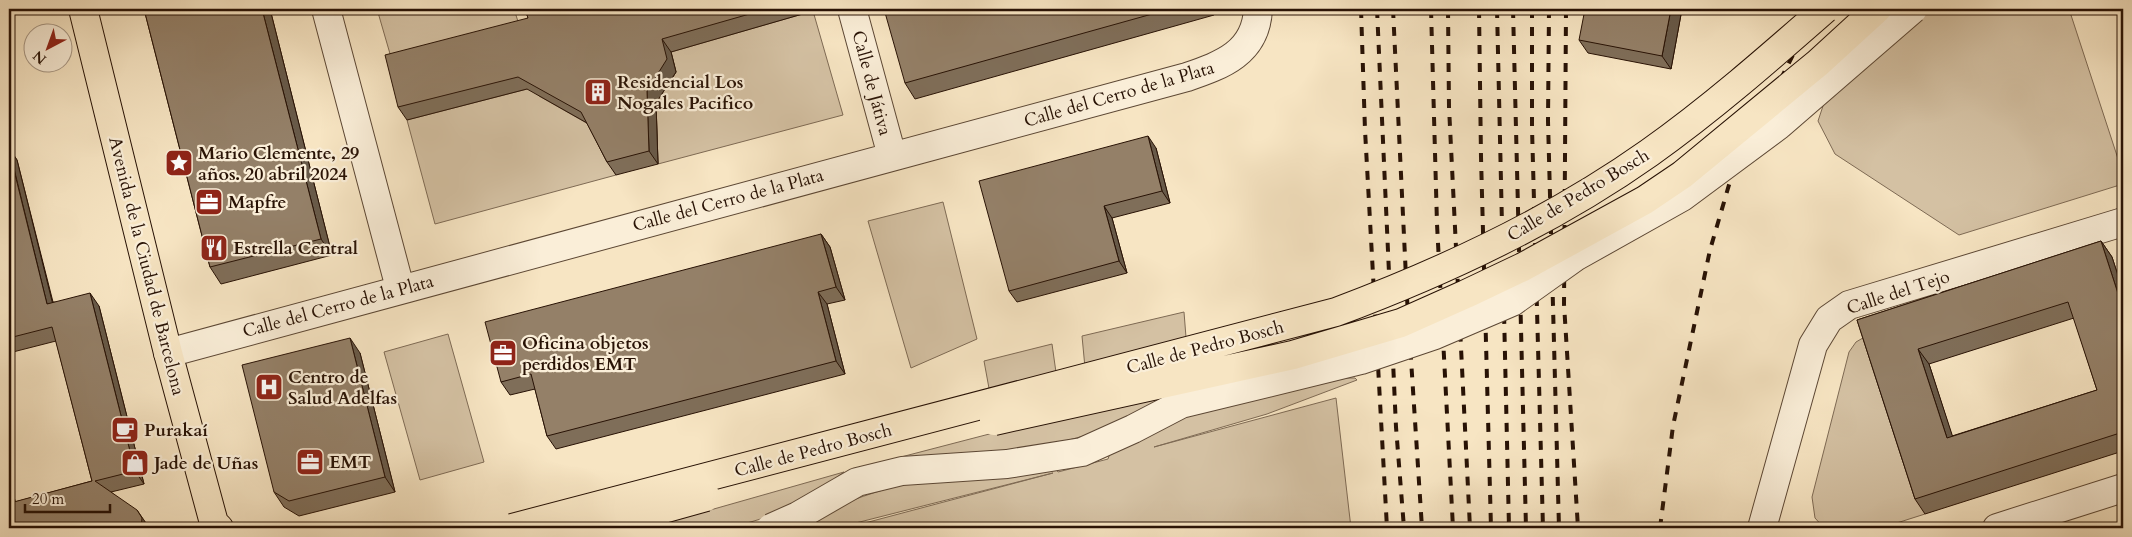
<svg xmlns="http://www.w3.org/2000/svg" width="2132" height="537" font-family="Cardo,serif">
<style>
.green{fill:#d4c1a3;stroke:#7e6a54}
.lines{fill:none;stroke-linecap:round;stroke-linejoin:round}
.street-casing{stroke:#5c4734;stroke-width:30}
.primary-casing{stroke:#281205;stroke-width:30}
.street{stroke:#faeed8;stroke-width:28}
.primary{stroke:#f7e5c3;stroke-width:28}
.rail{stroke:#281205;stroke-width:4;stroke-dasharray:9 9;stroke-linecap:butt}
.street-bridge-casing{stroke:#5c4734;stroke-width:30;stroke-linecap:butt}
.primary-bridge-casing{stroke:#281205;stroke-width:30;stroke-linecap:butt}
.street-bridge{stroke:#faeed8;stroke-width:28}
.primary-bridge{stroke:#f7e5c3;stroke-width:28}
.wall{fill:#7f6e59;stroke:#281205;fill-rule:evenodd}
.shaded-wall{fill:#685a49;stroke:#281205}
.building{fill:#948068;stroke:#281205;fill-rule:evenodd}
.labels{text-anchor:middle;stroke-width:4.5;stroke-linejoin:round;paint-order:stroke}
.poi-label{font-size:18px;font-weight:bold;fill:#281205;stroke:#faeed8;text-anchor:start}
.street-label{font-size:18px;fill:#281205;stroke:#faeed8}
</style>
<rect width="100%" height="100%" fill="#f7e5c3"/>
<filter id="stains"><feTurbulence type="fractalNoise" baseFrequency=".004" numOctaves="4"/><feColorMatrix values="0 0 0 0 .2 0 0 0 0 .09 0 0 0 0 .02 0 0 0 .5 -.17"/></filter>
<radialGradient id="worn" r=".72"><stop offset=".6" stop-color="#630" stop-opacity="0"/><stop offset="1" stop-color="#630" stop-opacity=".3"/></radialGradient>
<path class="green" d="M377,9H514L522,34L395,71Z
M1930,9H2069L2123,174V184L1959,235L1835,154L1818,121L1824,103Z
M813,11L843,115L658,164L656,103L651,93L665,90L676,72L671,52Z
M535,87L539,96L590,125L616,175L435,224L407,120Z
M943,202L977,339L911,368L868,221Z
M1184,312L1192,413L1341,378H1355L1357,380L1267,414L1154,447L1336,398L1351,528H846L1053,473L836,528H790C840,501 907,479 964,473C994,470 1025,470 1055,468L1058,472L1108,459L1110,453L1091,434L1002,458L901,457L997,432L984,361L1052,344L1062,415L1089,410L1082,336Z
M448,334L484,462L420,480L384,352Z
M1868,335L1925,514L1881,528H1824L1815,518L1812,497L1849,352L1856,342Z
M844,472C832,480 821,490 809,498C784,513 756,521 728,528H647Z"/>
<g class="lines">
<defs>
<path id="street" d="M326,9L400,288
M852,9L892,156
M168,353L1187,77C1222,65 1256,53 1258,9
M1762,528L1813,345L1829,319L1849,305L2123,222
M1997,528L2123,488"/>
<path id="primary" d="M83,9L168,353L214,523L219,528"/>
</defs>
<use href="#street" class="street-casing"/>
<use href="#primary" class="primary-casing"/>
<use href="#street" class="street"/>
<use href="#primary" class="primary"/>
<path class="rail" d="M1361,9L1365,130L1387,528
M1377,9L1396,427L1404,528
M1393,9L1407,298L1422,528
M1431,9L1437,224L1453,528
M1448,9L1449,107L1470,528
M1479,9L1481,157L1491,528
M1497,9L1509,528
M1513,9L1526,528
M1532,9V128L1543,528
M1549,9L1548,121L1559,528
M1566,9L1564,304L1578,528
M1660,528L1673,426L1710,250L1731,178L1805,31L1820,9"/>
<defs>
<path id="street-bridge" d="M771,528L798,516L857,482L902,471L1007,464L1082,452L1133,429L1181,404L1361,360L1435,335L1512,302L1575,257L1682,197L1779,125L1913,9"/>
<path id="primary-bridge" d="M994,421L1293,355L1401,323L1466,294L1523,267L1645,200L1682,175L1818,63L1877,9
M512,528L1336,312C1446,271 1553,221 1649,153C1711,109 1768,59 1825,9
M595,528L706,497"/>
</defs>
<use href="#street-bridge" class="street-bridge-casing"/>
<use href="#primary-bridge" class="primary-bridge-casing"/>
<use href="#street-bridge" class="street-bridge"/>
<use href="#primary-bridge" class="primary-bridge"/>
</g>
<path class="wall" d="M144,9H270L332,255L221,284L210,267Z
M525,9H813V11L671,52L676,72L656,103L658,164L616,175L607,162L587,123L527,89L407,120L398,107L528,18Z
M960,9H1214V15L915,99L905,83L954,10Z
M1682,9L1671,69L1588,53L1579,40Z
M9,148L17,160L53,302L99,306L144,484L111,492L146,523L150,528H9V477L15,502L92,481L56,341L9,353Z
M1156,148L1170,203L1112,218L1127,273L1017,302L1009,291Z
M821,234L830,247L845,300L827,304L845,374L556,449L547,436L535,389L510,395L501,382Z
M2101,241L2112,257L2123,291V451L1925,514L1915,499L1857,320ZM2074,318L2097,390L1952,436L1929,364Z
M360,353L395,492L299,516L284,507L274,492Z"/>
<path class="shaded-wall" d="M262,9H270L332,255L321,239Z
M947,9H954L959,27L948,12Z
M1210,9H1214V15Z
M1671,9H1682L1671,69L1662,56Z
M662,39L671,52L676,72L656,103L658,164L649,151L647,91Z
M1148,136L1156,148L1170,203L1162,191Z
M9,148L17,160L56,317L47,304Z
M1104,206L1112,218L1127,273L1119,261Z
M821,234L830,247L845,300L836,287Z
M2101,241L2112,257L2123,291V309Z
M818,292L827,304L845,374L836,361Z
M90,293L99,306L144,484L135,471Z
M350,338L360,353L395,492L385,477Z
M1918,349L1929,364L1958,453L1947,438Z
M9,477L19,516L10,503L9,500Z
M137,510L146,523L150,528H141Z"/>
<path class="building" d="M144,9H262L321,239L210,267Z
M525,9H767L662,39L667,59L647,91L649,151L607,162L581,112L518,77L398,107L385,55L528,18Z
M884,9H947L948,12L960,9H1170L905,83Z
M1585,9H1671L1662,56L1579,40Z
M2123,90V106L2119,92Z
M1148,136L1162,191L1104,206L1119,261L1009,291L979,181Z
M9,150L47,304L90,293L135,471L95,481L137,510L142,518L141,528H9V500L10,503L92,481L52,327L9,338Z
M821,234L836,287L818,292L836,361L547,436L531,374L501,382L485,322Z
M2101,241L2123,309V432L1915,499L1857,320ZM2068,302L2097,390L1947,438L1918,349Z
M350,338L385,477L289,501L274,492L242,365Z"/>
<defs>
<symbol id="building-square" viewBox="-11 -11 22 22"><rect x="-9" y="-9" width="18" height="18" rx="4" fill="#8f2418" stroke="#faeed8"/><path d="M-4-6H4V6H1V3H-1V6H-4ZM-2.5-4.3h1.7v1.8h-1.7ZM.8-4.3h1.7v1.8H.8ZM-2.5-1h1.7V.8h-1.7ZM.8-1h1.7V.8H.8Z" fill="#fff"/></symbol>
<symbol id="sight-square" viewBox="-11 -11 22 22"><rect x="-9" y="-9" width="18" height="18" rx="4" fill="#8f2418" stroke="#faeed8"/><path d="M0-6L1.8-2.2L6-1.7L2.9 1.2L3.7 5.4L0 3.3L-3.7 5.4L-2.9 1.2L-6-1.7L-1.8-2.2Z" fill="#fff"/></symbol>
<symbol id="office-square" viewBox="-11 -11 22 22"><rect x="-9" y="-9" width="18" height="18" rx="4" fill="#8f2418" stroke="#faeed8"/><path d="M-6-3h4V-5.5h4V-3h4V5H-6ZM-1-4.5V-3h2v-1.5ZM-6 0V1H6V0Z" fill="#fff"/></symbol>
<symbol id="restaurant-square" viewBox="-11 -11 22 22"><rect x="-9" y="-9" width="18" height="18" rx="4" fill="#8f2418" stroke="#faeed8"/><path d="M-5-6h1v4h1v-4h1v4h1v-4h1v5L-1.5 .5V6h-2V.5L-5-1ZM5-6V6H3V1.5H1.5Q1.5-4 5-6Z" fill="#fff"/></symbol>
<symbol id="hospital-square" viewBox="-11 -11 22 22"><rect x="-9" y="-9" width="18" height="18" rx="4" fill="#8f2418" stroke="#faeed8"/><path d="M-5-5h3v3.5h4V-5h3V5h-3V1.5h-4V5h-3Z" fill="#fff"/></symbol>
<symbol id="cafe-square" viewBox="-11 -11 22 22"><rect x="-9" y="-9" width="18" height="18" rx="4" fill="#8f2418" stroke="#faeed8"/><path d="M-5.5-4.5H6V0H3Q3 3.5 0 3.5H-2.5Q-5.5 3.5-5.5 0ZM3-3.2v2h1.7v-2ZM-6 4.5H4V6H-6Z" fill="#fff"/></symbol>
<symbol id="shop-square" viewBox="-11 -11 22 22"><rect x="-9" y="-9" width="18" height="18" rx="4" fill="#8f2418" stroke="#faeed8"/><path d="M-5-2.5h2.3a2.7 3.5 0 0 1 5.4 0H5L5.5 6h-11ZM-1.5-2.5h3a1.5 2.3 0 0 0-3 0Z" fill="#fff"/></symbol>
</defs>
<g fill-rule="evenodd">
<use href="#building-square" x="582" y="76" width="32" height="32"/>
<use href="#sight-square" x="163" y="147" width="32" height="32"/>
<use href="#office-square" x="193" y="186" width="32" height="32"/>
<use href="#restaurant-square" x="198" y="232" width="32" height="32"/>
<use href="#office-square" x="487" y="337" width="32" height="32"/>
<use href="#hospital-square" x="253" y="371" width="32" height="32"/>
<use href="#cafe-square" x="109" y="414" width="32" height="32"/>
<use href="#office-square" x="294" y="446" width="32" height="32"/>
<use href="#shop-square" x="119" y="447" width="32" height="32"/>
</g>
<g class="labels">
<g class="poi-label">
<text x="617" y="88">Residencial Los<tspan x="617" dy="21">Nogales Pacifico</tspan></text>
<text x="198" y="159">Mario Clemente, 29<tspan x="198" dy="21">años. 20 abril 2024</tspan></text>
<text x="228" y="208">Mapfre</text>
<text x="233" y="254">Estrella Central</text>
<text x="522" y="349">Oficina objetos<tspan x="522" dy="21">perdidos EMT</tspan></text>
<text x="288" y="383">Centro de<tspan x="288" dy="21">Salud Adelfas</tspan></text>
<text x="144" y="436">Purakaí</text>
<text x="329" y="468">EMT</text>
<text x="154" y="469">Jade de Uñas</text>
</g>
<g class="street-label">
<text transform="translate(872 83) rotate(75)" y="6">Calle de Játiva</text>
<text transform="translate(1119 94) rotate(-16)" y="6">Calle del Cerro de la Plata</text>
<text transform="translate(1578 195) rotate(-31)" y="6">Calle de Pedro Bosch</text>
<text transform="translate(728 200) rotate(-15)" y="6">Calle del Cerro de la Plata</text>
<text transform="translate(147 266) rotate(76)" y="6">Avenida de la Ciudad de Barcelona</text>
<text transform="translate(1898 292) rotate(-18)" y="6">Calle del Tejo</text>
<text transform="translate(338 306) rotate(-15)" y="6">Calle del Cerro de la Plata</text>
<text transform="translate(1205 347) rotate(-15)" y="6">Calle de Pedro Bosch</text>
<text transform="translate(813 450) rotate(-15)" y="6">Calle de Pedro Bosch</text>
</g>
</g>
<rect width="2132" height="537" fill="none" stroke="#f7e5c3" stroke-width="30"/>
<rect x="10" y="10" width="2112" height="517" fill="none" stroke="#281205" stroke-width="2.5"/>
<rect x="15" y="15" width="2102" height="507" fill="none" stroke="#281205"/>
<g transform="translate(48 48) rotate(221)"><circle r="24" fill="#faeed8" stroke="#a69684"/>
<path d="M0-4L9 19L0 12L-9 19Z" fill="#8f2418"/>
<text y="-8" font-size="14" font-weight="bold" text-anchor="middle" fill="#281205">N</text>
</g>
<path d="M25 504v8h85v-8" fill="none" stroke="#281205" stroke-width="2.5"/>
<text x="32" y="504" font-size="15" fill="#281205" stroke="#faeed8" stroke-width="4" paint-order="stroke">20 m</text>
<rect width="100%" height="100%" filter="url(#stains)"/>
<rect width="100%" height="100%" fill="url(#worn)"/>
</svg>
